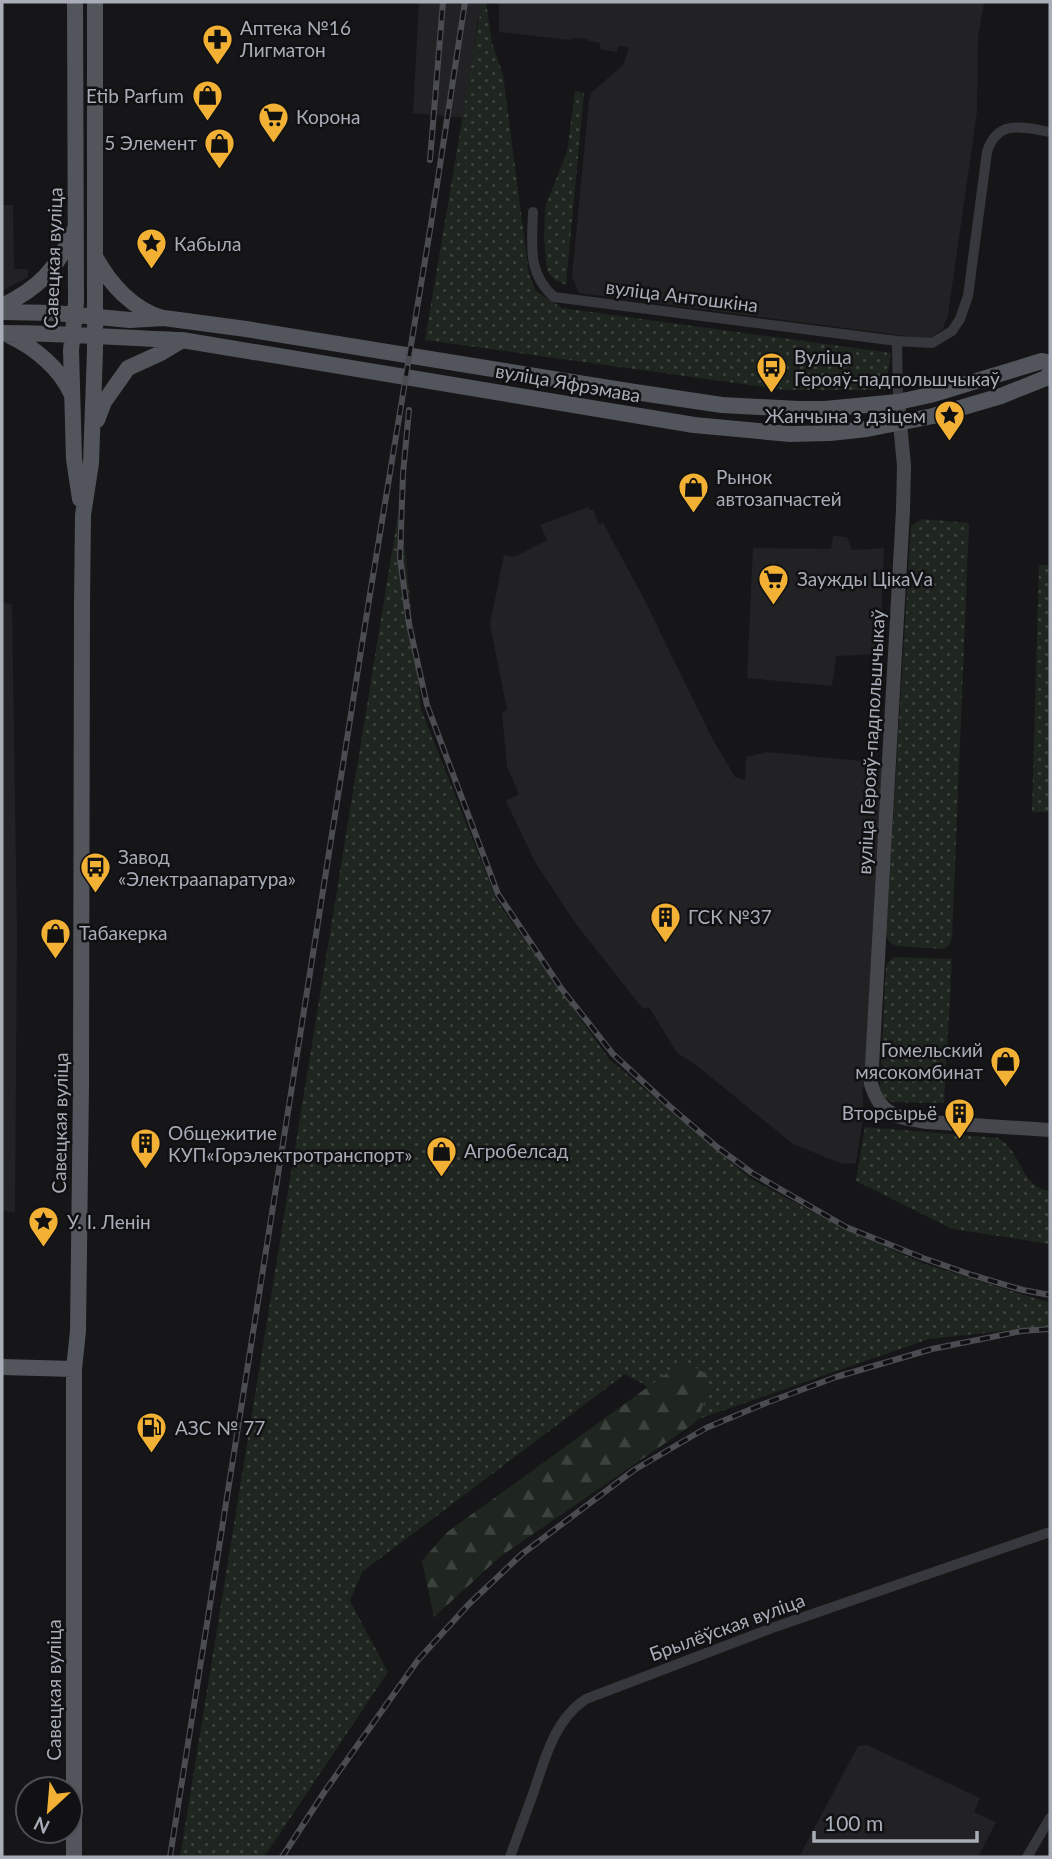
<svg xmlns="http://www.w3.org/2000/svg" width="1052" height="1859" font-family="Lato,sans-serif">
<style>
.built{fill:#222225}
.green{fill:url(#green-dots)}
.forest{fill:url(#forest-firs)}
.lines{fill:none;stroke-linecap:round;stroke-linejoin:round}
.street{stroke:#37383d;stroke-width:10}
.secondary{stroke:#45474d;stroke-width:14}
.primary{stroke:#53555c;stroke-width:16}
.rail-casing{stroke:#4a4c52;stroke-width:6}
.rail{stroke:#111113;stroke-width:3.5;stroke-dasharray:10;stroke-linecap:butt}
.labels{text-anchor:middle;stroke-width:5;stroke-linejoin:round;paint-order:stroke}
.poi-label{font-size:19px;fill:#a8adb8;stroke:#111113;text-anchor:start}
.street-label{font-size:19px;fill:#a8adb8;stroke:#111113}
</style>
<defs>
<pattern id="green-dots" width="8" height="8" patternUnits="userSpaceOnUse" patternTransform="scale(1.75)"><rect width="8" height="8" fill="#1e261f"/><path d="M2 2h.1M6 6h.1" fill="none" stroke="#3c433d" stroke-width="1.8" stroke-linecap="round"/></pattern>
<pattern id="forest-firs" width="22" height="20" patternUnits="userSpaceOnUse" patternTransform="scale(1.75)"><rect width="22" height="20" fill="#1e261f"/><path d="M5 1l3.5 6h-7zM16 11l3.5 6h-7z" fill="#3c433d"/></pattern>
</defs>
<rect width="100%" height="100%" fill="#161618"/>
<path class="built" d="M419,2H484L478,19L465,118L413,113Z
M499,2H984L978,37L977,112L948,315L943,329L928,339L579,293L572,276L589,100L592,92L623,65L629,47L618,46L617,52L600,49V43L589,41V39L573,38L570,40L499,32Z
M2,205H13L14,269H28V277L2,291Z
M588,507L590,510H593L599,524L603,523L642,595L712,738L735,777L745,780L746,757L767,752L883,763L876,861L865,1086L862,1088L864,1113L856,1163L842,1164L793,1144L696,1065L677,1053L649,1007L643,1009L576,924L535,862L506,801L519,794L507,767L502,712L507,710L490,624L504,555L514,557L547,540L540,525Z
M833,536L847,537L852,550L884,548L880,654L836,656L832,686L747,678L753,548L831,549Z
M2,602L12,605L17,932L15,1212L2,1211Z
M867,1745L980,1798L974,1812L996,1822L978,1857H799L858,1746Z"/>
<path class="green" d="M482,2H486L492,43L503,75L529,274L536,291L562,308L891,353L885,390H785L425,340Z
M575,91L584,93L566,285L555,280L547,271L544,239L545,207L567,152Z
M400,502L421,709L497,901L609,1059L751,1179L837,1225L922,1263L1050,1303V1326L929,1339L681,1425L645,1385L625,1374L362,1572L350,1601L388,1672L264,1857H180Z
M922,519L969,523L952,938L950,944L944,949L897,946L890,943L886,936L911,526Z
M1039,565H1050V812H1032Z
M895,957L952,959L944,1103L891,1102L883,1096L880,1088L886,967L889,961Z
M865,1127L998,1138C1021,1150 1021,1188 1050,1191V1244L952,1229L856,1181Z"/>
<path class="forest" d="M684,1361L708,1375L706,1398L696,1422L501,1556L434,1617L422,1561L446,1533Z"/>
<g class="lines">
<path class="street" d="M533,212C532,245 527,273 554,297L897,341L932,343L952,331L960,319L968,296L987,152C997,119 1023,127 1050,132
M897,341L898,402
M510,1857C518,1835 526,1813 534,1791C545,1758 555,1719 586,1699L772,1628L1050,1532
M1027,1857L1050,1818"/>
<path class="secondary" d="M898,402L904,466L903,510L871,1084C880,1115 897,1118 927,1122L1050,1130"/>
<path class="primary" d="M75,2L76,302L71,350L74,459L80,499
M97,260C111,285 133,309 162,318
M2,306C39,288 56,270 73,232
M2,312L55,313L130,320L164,318L246,329L628,391L722,405L798,409H825L898,402L930,395L1042,361L1050,363
M2,333C62,333 122,338 182,340L694,425L790,434L830,433L867,429L933,416L1001,396L1046,378L1050,373
M8,335C34,347 60,368 72,395
M97,420L104,402L128,368L161,353L181,341
M2,1367L74,1369
M74,1857V1369L78,1331L81,1086L82,604L83,515L91,463L95,351V2"/>
<defs>
<path id="rail" d="M430,160L443,2
M409,410L403,474L400,558L409,624L427,705L498,894L561,988L613,1054L667,1104L717,1147L752,1173L846,1227L923,1258L972,1275L1023,1290L1050,1295
M170,1857L369,600L431,224L465,2
M282,1857L325,1791L418,1660L469,1604L522,1554L634,1470L706,1428L766,1403L836,1377L932,1349L1022,1331L1050,1329"/>
</defs>
<use href="#rail" class="rail-casing"/>
<use href="#rail" class="rail"/>
</g>
<defs>
<symbol id="pharmacy-pin" viewBox="-11 -11 22 30"><path d="M0 17L-7.5 6A9.5 9.5 0 1 1 7.5 6Z" fill="#f2b134" stroke="#111113"/><path d="M-2-6h4v4h4v4h-4v4h-4v-4h-4v-4h4Z" fill="#111"/></symbol>
<symbol id="shop-pin" viewBox="-11 -11 22 30"><path d="M0 17L-7.5 6A9.5 9.5 0 1 1 7.5 6Z" fill="#f2b134" stroke="#111113"/><path d="M-5-2.5h2.3a2.7 3.5 0 0 1 5.4 0H5L5.5 6h-11ZM-1.5-2.5h3a1.5 2.3 0 0 0-3 0Z" fill="#111"/></symbol>
<symbol id="supermarket-pin" viewBox="-11 -11 22 30"><path d="M0 17L-7.5 6A9.5 9.5 0 1 1 7.5 6Z" fill="#f2b134" stroke="#111113"/><path d="M-6-5.5h2.5l.6 2H6L4.5 2H-2.5L-4.4-4H-6ZM-1.5 3.2a1.3 1.3 0 1 0 .1 0ZM3 3.2a1.3 1.3 0 1 0 .1 0Z" fill="#111"/></symbol>
<symbol id="sight-pin" viewBox="-11 -11 22 30"><path d="M0 17L-7.5 6A9.5 9.5 0 1 1 7.5 6Z" fill="#f2b134" stroke="#111113"/><path d="M0-6L1.8-2.2L6-1.7L2.9 1.2L3.7 5.4L0 3.3L-3.7 5.4L-2.9 1.2L-6-1.7L-1.8-2.2Z" fill="#111"/></symbol>
<symbol id="bus-pin" viewBox="-11 -11 22 30"><path d="M0 17L-7.5 6A9.5 9.5 0 1 1 7.5 6Z" fill="#f2b134" stroke="#111113"/><path d="M-5-6H5V4H4V6H2V4H-2V6H-4V4H-5ZM-3.5-4V0h7V-4ZM-3.5 1.2v1.5H-2V1.2ZM2 1.2v1.5H3.5V1.2Z" fill="#111"/></symbol>
<symbol id="building-pin" viewBox="-11 -11 22 30"><path d="M0 17L-7.5 6A9.5 9.5 0 1 1 7.5 6Z" fill="#f2b134" stroke="#111113"/><path d="M-4-6H4V6H1V3H-1V6H-4ZM-2.5-4.3h1.7v1.8h-1.7ZM.8-4.3h1.7v1.8H.8ZM-2.5-1h1.7V.8h-1.7ZM.8-1h1.7V.8H.8Z" fill="#111"/></symbol>
<symbol id="fuel-pin" viewBox="-11 -11 22 30"><path d="M0 17L-7.5 6A9.5 9.5 0 1 1 7.5 6Z" fill="#f2b134" stroke="#111113"/><path d="M-5.5-6h7V0h2V4h1.3V-2.5L3-4.5l.8-.8L6-3V5H2.5V1h-1V6h-7ZM-4.2-4.7v3.2H.2V-4.7Z" fill="#111"/></symbol>
</defs>
<g fill-rule="evenodd">
<use href="#pharmacy-pin" x="200" y="22" width="35" height="47"/>
<use href="#shop-pin" x="190" y="78" width="35" height="47"/>
<use href="#supermarket-pin" x="256" y="100" width="35" height="47"/>
<use href="#shop-pin" x="202" y="126" width="35" height="47"/>
<use href="#sight-pin" x="134" y="226" width="35" height="47"/>
<use href="#bus-pin" x="754" y="350" width="35" height="47"/>
<use href="#sight-pin" x="932" y="398" width="35" height="47"/>
<use href="#shop-pin" x="676" y="470" width="35" height="47"/>
<use href="#supermarket-pin" x="756" y="562" width="35" height="47"/>
<use href="#bus-pin" x="78" y="850" width="35" height="47"/>
<use href="#building-pin" x="648" y="900" width="35" height="47"/>
<use href="#shop-pin" x="38" y="916" width="35" height="47"/>
<use href="#shop-pin" x="988" y="1044" width="35" height="47"/>
<use href="#building-pin" x="942" y="1096" width="35" height="47"/>
<use href="#building-pin" x="128" y="1126" width="35" height="47"/>
<use href="#shop-pin" x="424" y="1134" width="35" height="47"/>
<use href="#sight-pin" x="26" y="1204" width="35" height="47"/>
<use href="#fuel-pin" x="134" y="1410" width="35" height="47"/>
</g>
<g class="labels">
<g class="poi-label">
<text x="240" y="35">Аптека №16<tspan x="240" dy="22">Лигматон</tspan></text>
<text x="184" y="103" text-anchor="end">Etib Parfum</text>
<text x="296" y="124">Корона</text>
<text x="197" y="150" text-anchor="end">5 Элемент</text>
<text x="174" y="251">Кабыла</text>
<text x="794" y="364">Вуліца<tspan x="794" dy="22">Герояў-падпольшчыкаў</tspan></text>
<text x="926" y="423" text-anchor="end">Жанчына з дзіцем</text>
<text x="716" y="484">Рынок<tspan x="716" dy="22">автозапчастей</tspan></text>
<text x="797" y="586">Заужды ЦікаVа</text>
<text x="118" y="864">Завод<tspan x="118" dy="22">«Электраапаратура»</tspan></text>
<text x="688" y="924">ГСК №37</text>
<text x="79" y="940">Табакерка</text>
<text x="983" y="1057" text-anchor="end">Гомельский<tspan x="983" dy="22">мясокомбинат</tspan></text>
<text x="937" y="1120" text-anchor="end">Вторсырьё</text>
<text x="168" y="1140">Общежитие<tspan x="168" dy="22">КУП«Горэлектротранспорт»</tspan></text>
<text x="464" y="1158">Агробелсад</text>
<text x="67" y="1229">У. І. Ленін</text>
<text x="175" y="1435">АЗС № 77</text>
</g>
<g class="street-label">
<text transform="translate(53 258) rotate(-88)" y="7">Савецкая вуліца</text>
<text transform="translate(682 296) rotate(7)" y="7">вуліца Антошкіна</text>
<text transform="translate(568 383) rotate(10)" y="7">вуліца Яфрэмава</text>
<text transform="translate(871 742) rotate(-87)" y="7">вуліца Герояў-падпольшчыкаў</text>
<text transform="translate(60 1123) rotate(-89)" y="7">Савецкая вуліца</text>
<text transform="translate(727 1627) rotate(-20)" y="7">Брылёўская вуліца</text>
<text transform="translate(54 1690) rotate(-90)" y="7">Савецкая вуліца</text>
</g>
</g>
<rect width="1052" height="1859" fill="none" stroke="#a8adb8" stroke-width="7"/>
<g transform="translate(49 1810) rotate(206)"><circle r="33" fill="#111113" stroke="#4d4f55" stroke-width="2"/>
<path d="M0-5L12 26L0 18L-12 26Z" fill="#f2b134"/>
<text y="-10" font-size="19" font-weight="bold" text-anchor="middle" fill="#a8adb8">N</text>
</g>
<path d="M814 1831v10h163v-10" fill="none" stroke="#a8adb8" stroke-width="3.5"/>
<text x="824" y="1831" font-size="21" fill="#a8adb8" stroke="#111113" stroke-width="5" paint-order="stroke">100 m</text>
</svg>
